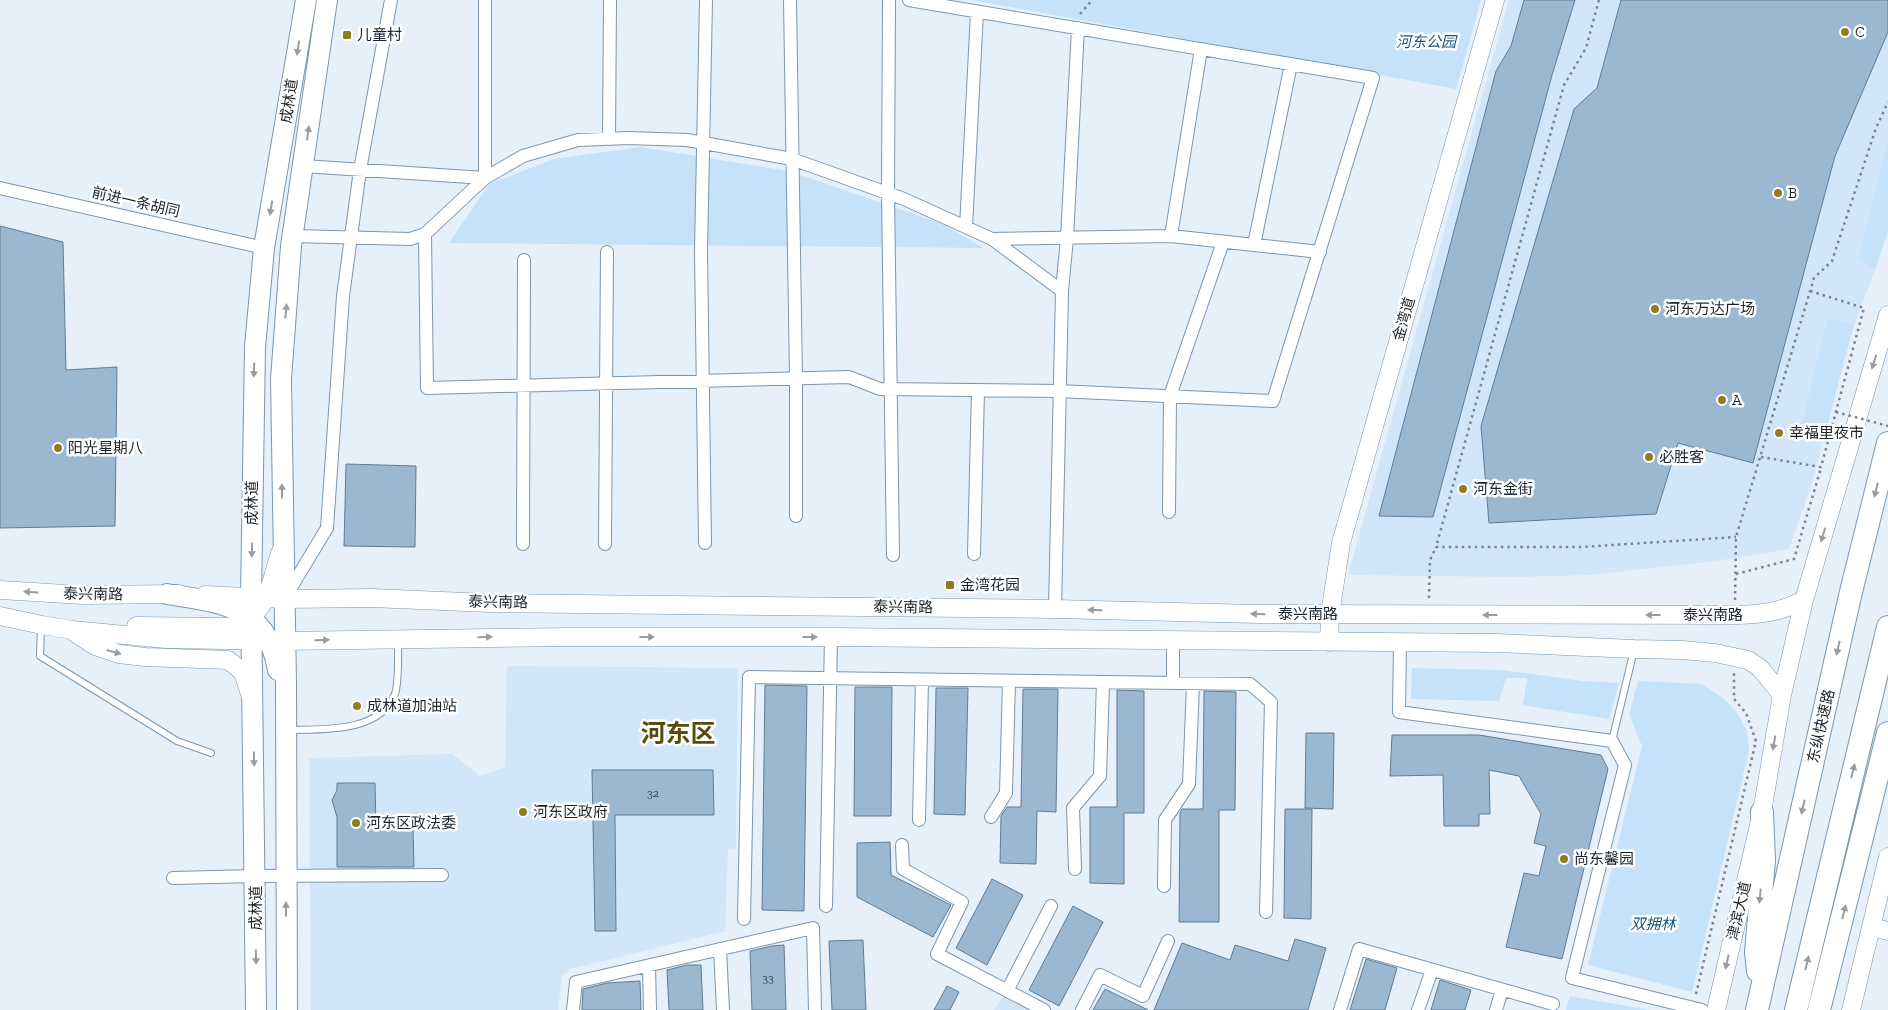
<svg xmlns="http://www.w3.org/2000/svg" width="1888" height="1010" font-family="'Zilla Slab','Noto Sans SC',serif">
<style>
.built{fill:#d1e6f8}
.green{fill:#c6e2f9}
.building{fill:#9cb8d0;stroke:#607b91}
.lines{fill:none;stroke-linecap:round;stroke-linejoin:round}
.lane-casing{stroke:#7b96ad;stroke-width:8}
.street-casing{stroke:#7b96ad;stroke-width:14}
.secondary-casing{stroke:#7b96ad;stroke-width:19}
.primary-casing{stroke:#7b96ad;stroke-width:22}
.highway-casing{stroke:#7b96ad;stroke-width:24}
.path{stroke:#78838d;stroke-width:2.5;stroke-dasharray:2.5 4;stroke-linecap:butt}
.lane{stroke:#fff;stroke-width:6}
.street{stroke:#fff;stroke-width:12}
.secondary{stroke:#fff;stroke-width:18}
.primary{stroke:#fff;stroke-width:20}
.highway{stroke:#fff;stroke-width:22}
.path-bridge{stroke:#78838d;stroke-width:2.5;stroke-dasharray:2.5 4;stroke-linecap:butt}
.oneway{fill:#989ca1}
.poi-dot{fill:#917b21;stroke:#fff;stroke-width:2}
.labels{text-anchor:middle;stroke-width:5;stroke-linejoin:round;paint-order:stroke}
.number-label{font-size:12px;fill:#3a4956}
.poi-label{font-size:15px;fill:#1a242e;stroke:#fff;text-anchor:start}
.park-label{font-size:15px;font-style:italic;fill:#19547e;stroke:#fff}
.street-label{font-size:15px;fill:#1a242e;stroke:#fff}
.town-label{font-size:25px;font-weight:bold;fill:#5b4b0b;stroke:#fff}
</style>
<rect width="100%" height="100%" fill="#e5f0fa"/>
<path class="built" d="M1509,0H1888V138L1858,260L1875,270L1854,325L1829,318L1799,434L1823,441L1813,480L1789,549L1709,562L1589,575L1514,577L1348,575Z
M507,666L738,668L736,848L728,849L725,931L571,969L562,976L558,1010H311L309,758L452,754L480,776L505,767Z
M1004,995L1033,1010H994Z"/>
<path class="green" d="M972,0H1481L1456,89Z
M1888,138V231L1875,270L1858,260Z
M640,147L789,171L940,223L984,248L449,243L489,184L554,159Z
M1828,318L1854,325L1823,441L1799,434Z
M1412,668L1502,670L1583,681L1619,683L1609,719L1523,705L1527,678H1506L1499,701L1411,699Z
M1638,681L1702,684L1724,699L1738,714L1747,732L1749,750L1692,992L1588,965L1642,746L1629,715Z
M1570,996L1650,1010H1566Z"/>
<path class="building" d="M1524,0H1575L1552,75L1433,517L1379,516L1496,71L1511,46Z
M1621,0H1888V32L1835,156L1753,463L1678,443L1656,514L1489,523L1481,426L1574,109L1597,88Z
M0,226L63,242L66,370L117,367L115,526L0,528Z
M346,464L416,466L415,547L344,546Z
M765,685L807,686L804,911L762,910Z
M855,687H892L891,816H854Z
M936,688H968L965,815L934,814Z
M1023,689H1058L1056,812L1037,811L1036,864L1000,863L1001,816L1007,807H1021Z
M1117,690L1144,691V813H1124V884L1090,883V807H1117Z
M1204,691L1236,692L1235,810H1219V922H1179L1180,813L1182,809H1203Z
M1306,733H1334L1333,809L1305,808Z
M1392,735H1479L1601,755L1608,769L1562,959L1506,947L1524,873L1539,876L1546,846L1534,843L1541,814L1519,776L1489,770L1490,814H1479V826H1444L1443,775L1390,776Z
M592,770H713L714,815H615L616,931H595Z
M337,783H375L376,829H413L414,867H337V817L332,800L337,790Z
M1285,809H1312L1311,919L1284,918Z
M890,842L891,875L951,905L933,937L857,897V843Z
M992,879L1023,895L987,965L956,948Z
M1073,906L1103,922L1059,1006L1029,990Z
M1295,939L1326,948L1308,1010H1154L1182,943L1230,960L1235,945L1288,961Z
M863,940L866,1010H832L829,941Z
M784,945L786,1010H752L750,951L772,946Z
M1366,959L1397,968L1385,1010H1350Z
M687,965H701L703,1010H669L667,970Z
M1440,980L1471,990L1465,1010H1431Z
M640,981L641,1010H582L583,989L607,983Z
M947,986L959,992L950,1010H934Z
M1105,989L1148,1010H1093Z"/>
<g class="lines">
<defs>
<path id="lane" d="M41,627L40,656L177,741L211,753
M289,730C323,729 380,733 395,694C399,682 398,655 398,641
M1612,741L1634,650"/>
<path id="street" d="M790,0L796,379V516
M889,0L888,193L893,555
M609,139L610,0
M303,166L485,178V0
M0,188L264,248
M966,227L977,12
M425,234L427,388L849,377L880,389L1058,391L1273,401L1373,78L909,0
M293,236L410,239L425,234L485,178L523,156L578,140L628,138L687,140L792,159L904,199L992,239L1062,291L1055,609
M1171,236L1201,49
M992,239L1171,236L1320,252
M1254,245L1291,64
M1062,291L1067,238L1078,28
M1169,512L1170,396L1223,242
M705,543L701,251L706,0
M523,544L524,260
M605,544L607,252
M974,554L978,390
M286,596L327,528L343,296L360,170L391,0
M1400,642L1399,712L1612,741L1625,765L1572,978L1702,1010
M1173,683V641
M991,817L1006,793L1009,681
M919,820L922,680
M902,845L903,869L962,902L937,954L1044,1010
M1075,869L1073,808L1100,776L1103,682
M173,878L255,876L442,875
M1164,886L1165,820L1189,784L1193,684
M826,906L831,637
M744,919L749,677L1250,684L1271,702L1266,912
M720,949L723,1010
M649,966L650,1010
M1007,991L1051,906
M573,1010L576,982L813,928L815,1010
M1082,1010L1100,975L1143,996L1168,941
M1340,1010L1359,949L1553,1004
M1418,1010L1432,970
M1496,1010L1502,990"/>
<path id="secondary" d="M0,590L83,595L179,594
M205,595L285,599L372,598L489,603L1055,609L1257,614L1738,615C1764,614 1780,612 1804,600
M0,616L42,625L72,630L166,639L284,641L569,637H831L1496,643L1634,649L1682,650L1715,653L1748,660L1760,668L1782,695
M136,626L228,627L243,622L252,618L267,597L280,553
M74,632L95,646L119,654L145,657L228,660L243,672L250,694
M1329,642L1330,614L1341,543L1495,0
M1871,927L1888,931
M1716,1010L1762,812L1782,695L1804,600L1888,315
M1851,1010L1888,857"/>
<path id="primary" d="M167,594C221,603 267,605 278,670
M256,1010L251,597L255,347L264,248L306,0
M287,1010L286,684L281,379L291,246L327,0"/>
<path id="highway" d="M1758,971L1756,952L1764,860L1762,812
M1757,1010L1850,596L1888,443
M1796,1010L1888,627
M1819,1010L1888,733"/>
</defs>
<use href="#lane" class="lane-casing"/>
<use href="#street" class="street-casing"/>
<use href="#secondary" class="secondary-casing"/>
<use href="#primary" class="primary-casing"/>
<use href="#highway" class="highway-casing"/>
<path class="path" d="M1599,0L1586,48L1564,85L1436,547H1582L1736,537
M1080,14L1092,0
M1761,457L1821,467L1864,308L1810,291
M1736,574L1794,559L1821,468
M1429,598L1430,560L1436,547
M1735,600L1736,537L1814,278L1832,261L1876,128L1888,102
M1696,994L1756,741L1746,713L1734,699V673"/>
<use href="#lane" class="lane"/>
<use href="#street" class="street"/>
<use href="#secondary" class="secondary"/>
<use href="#primary" class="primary"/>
<use href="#highway" class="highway"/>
<path class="path-bridge" d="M1836,412L1888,426"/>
</g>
<defs><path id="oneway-solid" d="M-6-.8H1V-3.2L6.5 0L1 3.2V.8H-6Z" transform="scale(1.25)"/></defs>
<g class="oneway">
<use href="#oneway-solid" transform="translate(298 48) rotate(99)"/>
<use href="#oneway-solid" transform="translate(308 133) rotate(-82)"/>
<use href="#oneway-solid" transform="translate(271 208) rotate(100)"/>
<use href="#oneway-solid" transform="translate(286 311) rotate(-85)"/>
<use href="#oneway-solid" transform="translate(1874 362) rotate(107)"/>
<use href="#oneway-solid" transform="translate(254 370) rotate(92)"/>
<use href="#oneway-solid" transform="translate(1876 490) rotate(104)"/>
<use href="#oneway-solid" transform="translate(282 491) rotate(-91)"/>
<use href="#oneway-solid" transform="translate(1823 535) rotate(107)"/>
<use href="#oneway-solid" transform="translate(252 550) rotate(91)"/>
<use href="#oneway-solid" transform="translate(31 592) rotate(-177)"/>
<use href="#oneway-solid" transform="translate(1095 610) rotate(-179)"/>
<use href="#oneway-solid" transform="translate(1258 614) rotate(-179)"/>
<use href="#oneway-solid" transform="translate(1490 615) rotate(-180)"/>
<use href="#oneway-solid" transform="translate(1653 615) rotate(-180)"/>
<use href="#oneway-solid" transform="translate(485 637) rotate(-1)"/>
<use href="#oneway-solid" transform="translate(647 637)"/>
<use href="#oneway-solid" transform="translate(810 637)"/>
<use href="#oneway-solid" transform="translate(322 640) rotate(-1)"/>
<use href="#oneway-solid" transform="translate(1838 648) rotate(103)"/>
<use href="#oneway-solid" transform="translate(114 652) rotate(16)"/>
<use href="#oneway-solid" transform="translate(1774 743) rotate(100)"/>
<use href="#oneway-solid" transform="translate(254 759) rotate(89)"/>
<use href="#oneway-solid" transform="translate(1853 771) rotate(-76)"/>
<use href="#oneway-solid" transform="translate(1803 807) rotate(103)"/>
<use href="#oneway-solid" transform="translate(1760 896) rotate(96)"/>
<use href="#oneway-solid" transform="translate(286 909) rotate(-90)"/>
<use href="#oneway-solid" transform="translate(1844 912) rotate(-76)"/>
<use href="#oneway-solid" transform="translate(256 957) rotate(89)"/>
<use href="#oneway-solid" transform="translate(1727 962) rotate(103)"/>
<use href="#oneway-solid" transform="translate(1807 963) rotate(-76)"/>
</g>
<g class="poi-dot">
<circle cx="1845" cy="32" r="5"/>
<rect x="342" y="30" width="10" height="10" rx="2.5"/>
<circle cx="1778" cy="193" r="5"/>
<circle cx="1655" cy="309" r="5"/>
<circle cx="1722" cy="400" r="5"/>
<circle cx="1779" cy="433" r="5"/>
<circle cx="58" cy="448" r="5"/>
<circle cx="1649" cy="457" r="5"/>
<circle cx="1463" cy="489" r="5"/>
<rect x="945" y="580" width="10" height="10" rx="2.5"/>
<circle cx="357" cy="706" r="5"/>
<circle cx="523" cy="812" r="5"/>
<circle cx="356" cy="823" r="5"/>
<circle cx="1564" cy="859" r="5"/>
</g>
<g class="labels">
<g class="number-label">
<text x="653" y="797">32</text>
<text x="768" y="982">33</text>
</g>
<g class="poi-label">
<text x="1855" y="37">C</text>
<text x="357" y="40">儿童村</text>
<text x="1788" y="198">B</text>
<text x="1665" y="314">河东万达广场</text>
<text x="1732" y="405">A</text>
<text x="1789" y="438">幸福里夜市</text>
<text x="68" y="453">阳光星期八</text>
<text x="1659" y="462">必胜客</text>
<text x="1473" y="494">河东金街</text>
<text x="960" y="590">金湾花园</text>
<text x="367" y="711">成林道加油站</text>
<text x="533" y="817">河东区政府</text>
<text x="366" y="828">河东区政法委</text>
<text x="1574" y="864">尚东馨园</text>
</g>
<g class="park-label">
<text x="1426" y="47">河东公园</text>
<text x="1653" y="929">双拥林</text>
</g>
<g class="street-label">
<text transform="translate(289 101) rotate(-81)" y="5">成林道</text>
<text transform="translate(136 202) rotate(13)" y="5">前进一条胡同</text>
<text transform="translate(1404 319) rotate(-74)" y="5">金湾道</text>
<text transform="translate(252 503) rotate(-90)" y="5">成林道</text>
<text transform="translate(93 594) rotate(1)" y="5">泰兴南路</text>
<text transform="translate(498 602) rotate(1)" y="5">泰兴南路</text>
<text transform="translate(903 607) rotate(1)" y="5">泰兴南路</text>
<text x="1308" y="619">泰兴南路</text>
<text x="1713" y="620">泰兴南路</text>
<text transform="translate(1821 726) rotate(-77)" y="5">东纵快速路</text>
<text transform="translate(256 908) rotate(-90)" y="5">成林道</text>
<text transform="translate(1739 911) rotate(-77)" y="5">津滨大道</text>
</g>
<g class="town-label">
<text x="678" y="742">河东区</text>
</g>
</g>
</svg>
